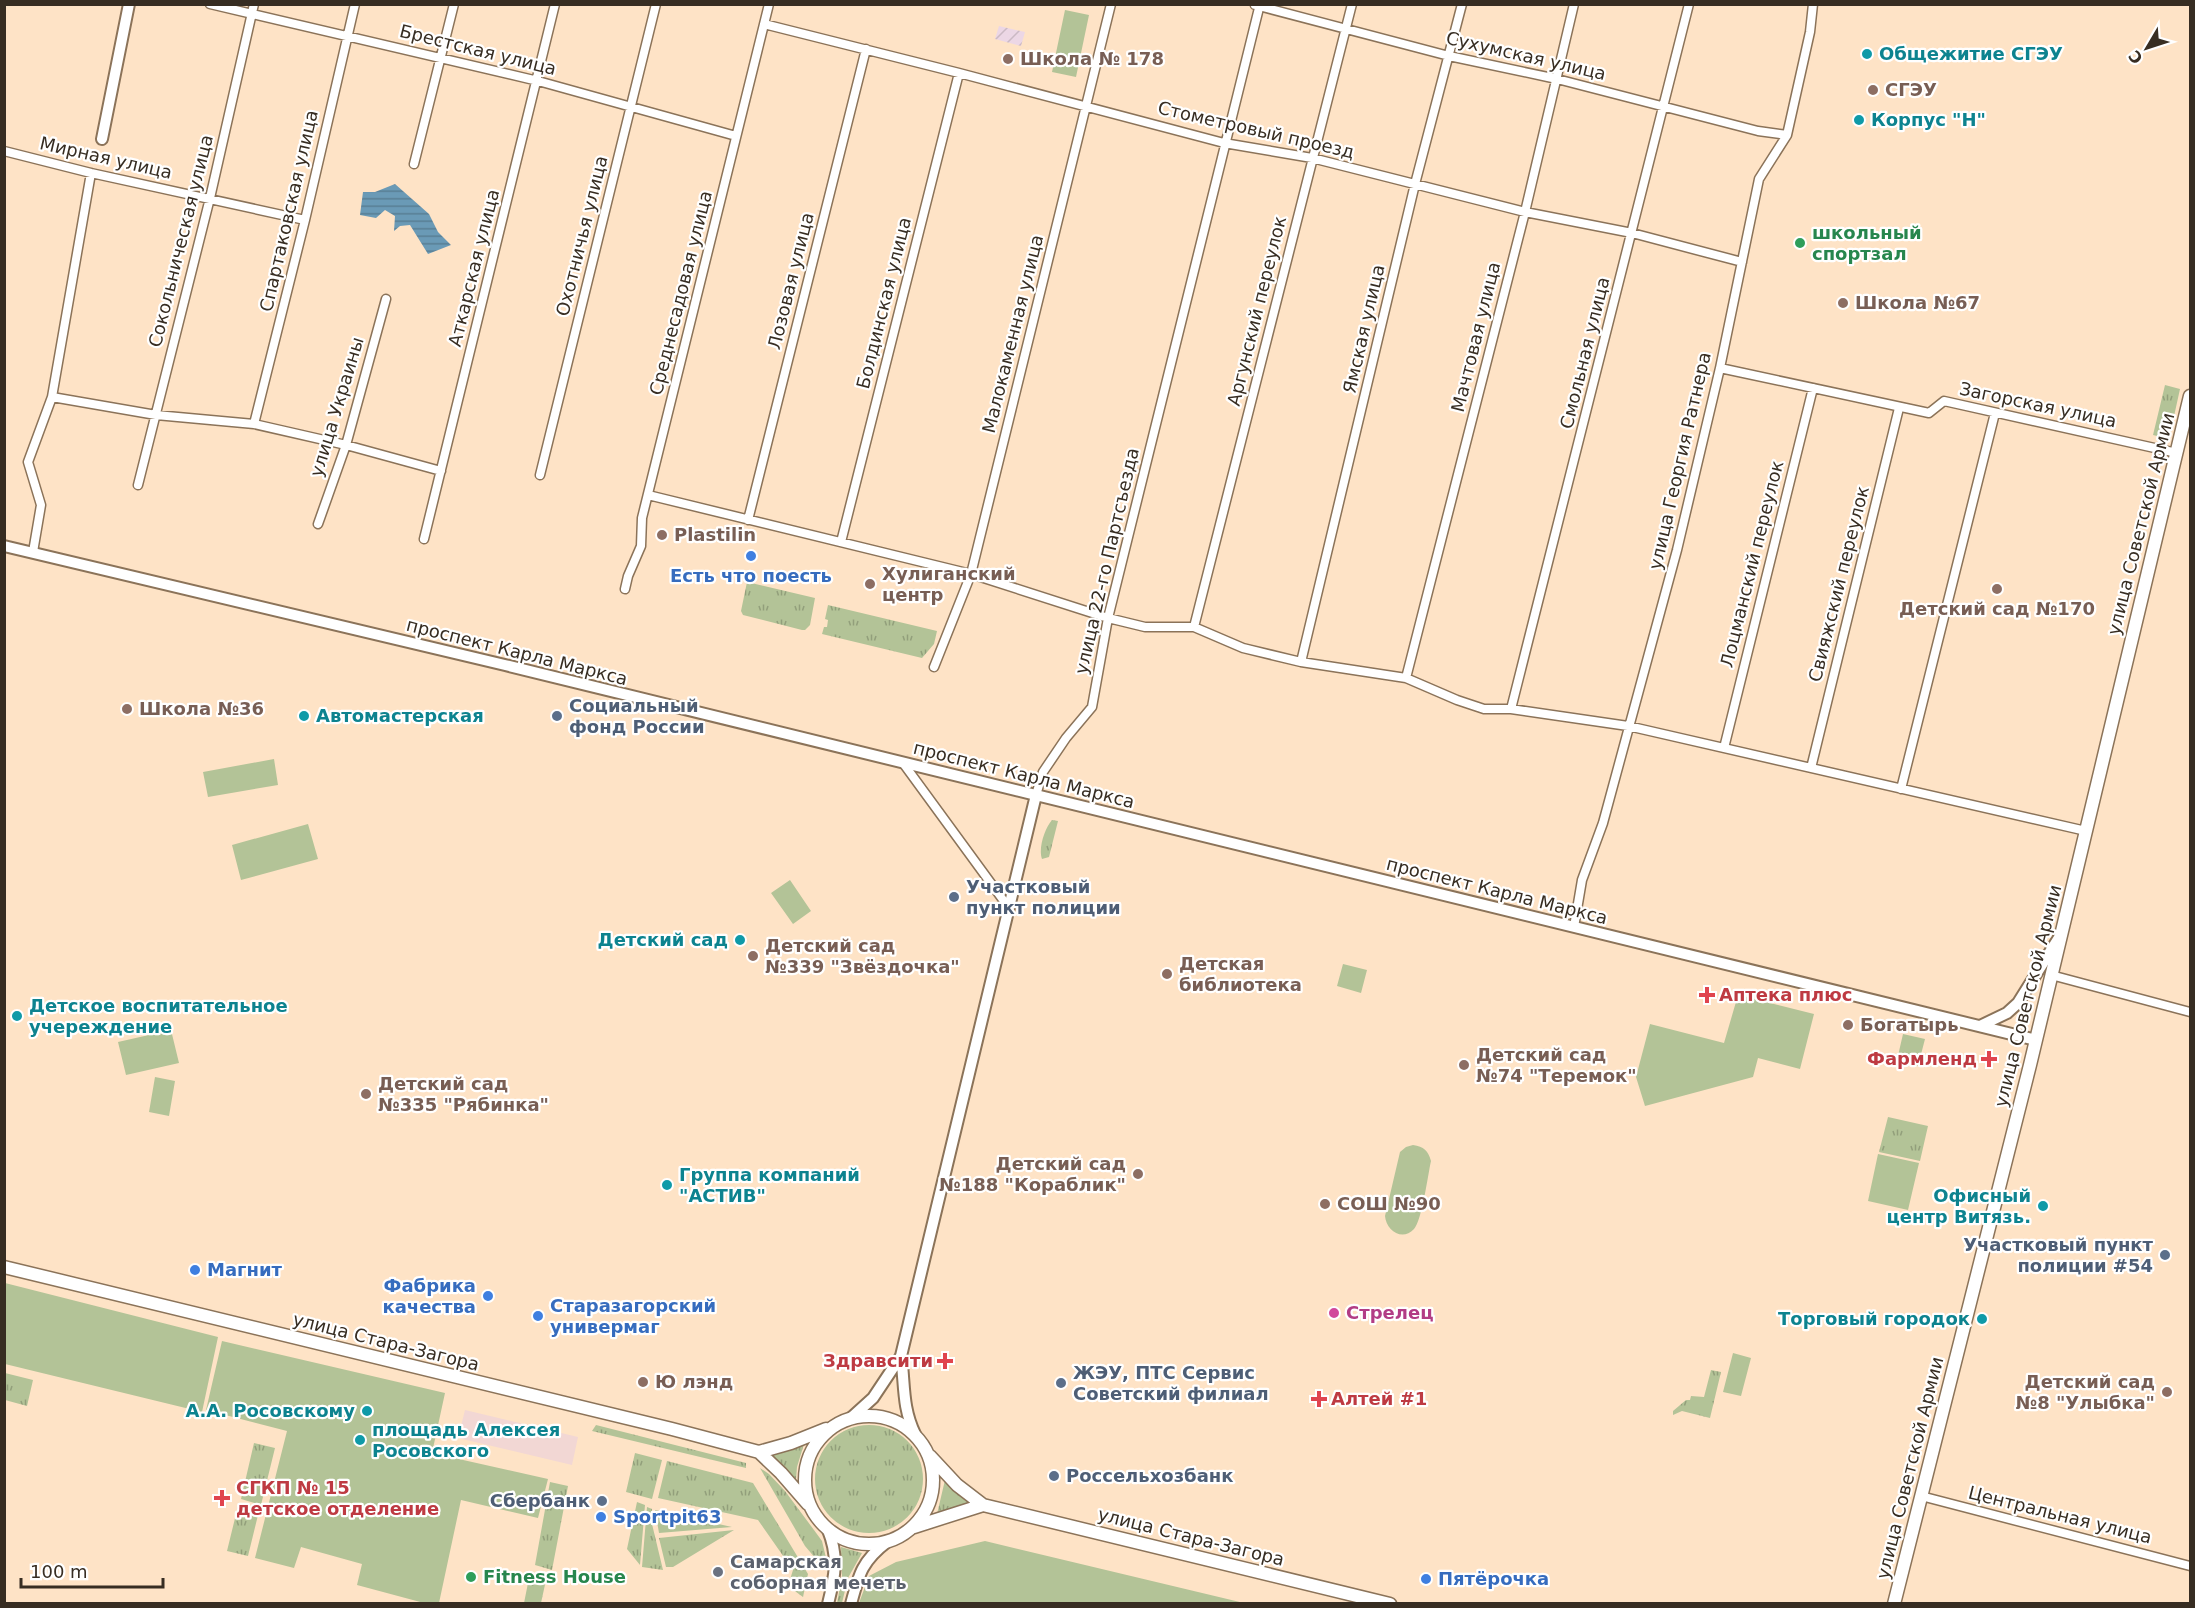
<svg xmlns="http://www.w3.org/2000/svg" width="2195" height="1608" font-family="'DejaVu Sans',sans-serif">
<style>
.commercial{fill:#f2d7d4}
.industrial{fill:url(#industrial-furrows)}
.grass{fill:url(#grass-tufts)}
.green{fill:#b3c397}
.water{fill:url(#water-rules)}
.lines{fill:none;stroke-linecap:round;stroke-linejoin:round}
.minor-casing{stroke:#8b7359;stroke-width:11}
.tertiary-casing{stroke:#8b7359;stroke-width:14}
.secondary-casing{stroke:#8b7359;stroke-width:15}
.minor{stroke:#fff;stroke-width:8}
.tertiary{stroke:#fff;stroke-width:10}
.secondary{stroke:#fff;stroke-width:12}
.culture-dot{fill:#0f9aa8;stroke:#fff;stroke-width:2}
.education-dot{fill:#8d6e63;stroke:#fff;stroke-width:2}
.leisure-dot{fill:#2e9e5b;stroke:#fff;stroke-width:2}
.shop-dot{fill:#3f7fe0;stroke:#fff;stroke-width:2}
.service-dot{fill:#5c6f8a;stroke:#fff;stroke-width:2}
.health-dot{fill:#e0444e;stroke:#fff;stroke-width:2}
.hotel-dot{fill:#d1479c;stroke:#fff;stroke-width:2}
.worship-dot{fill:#6b7280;stroke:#fff;stroke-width:2}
.labels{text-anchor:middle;stroke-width:4.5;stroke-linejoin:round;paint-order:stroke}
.street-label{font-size:18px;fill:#372d22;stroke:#fff}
.culture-label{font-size:18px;font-weight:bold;fill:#0d838f;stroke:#fff;text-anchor:start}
.education-label{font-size:18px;font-weight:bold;fill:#785e54;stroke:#fff;text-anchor:start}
.leisure-label{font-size:18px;font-weight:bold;fill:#27864d;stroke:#fff;text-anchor:start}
.shop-label{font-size:18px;font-weight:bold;fill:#366cbe;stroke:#fff;text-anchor:start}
.service-label{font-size:18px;font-weight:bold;fill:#4e5e75;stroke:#fff;text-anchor:start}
.health-label{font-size:18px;font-weight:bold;fill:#be3a42;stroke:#fff;text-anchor:start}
.hotel-label{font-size:18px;font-weight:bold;fill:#b23c85;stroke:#fff;text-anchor:start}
.worship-label{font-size:18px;font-weight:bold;fill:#5b616d;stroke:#fff;text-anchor:start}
</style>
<defs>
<pattern id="industrial-furrows" width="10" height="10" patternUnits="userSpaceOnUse" patternTransform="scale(1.5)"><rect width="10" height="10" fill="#ecd7e5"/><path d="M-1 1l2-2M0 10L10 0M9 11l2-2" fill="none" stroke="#cbb9c4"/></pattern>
<pattern id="grass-tufts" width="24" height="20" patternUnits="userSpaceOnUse" patternTransform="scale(1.5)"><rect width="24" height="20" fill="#b3c397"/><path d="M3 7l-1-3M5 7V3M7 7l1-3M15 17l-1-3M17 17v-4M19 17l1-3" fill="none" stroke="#929f7b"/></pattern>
<pattern id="water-rules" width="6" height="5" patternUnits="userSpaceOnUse" patternTransform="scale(1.5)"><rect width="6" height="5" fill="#6a9ab6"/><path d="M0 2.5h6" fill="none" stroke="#587e94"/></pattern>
</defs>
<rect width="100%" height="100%" fill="#fee3c6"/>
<path class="commercial" d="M465,1410L578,1437L572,1465L458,1438Z"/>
<path class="industrial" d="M999,26L1025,32L1021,46L995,39Z"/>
<path class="grass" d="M2165,385L2180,389L2169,439L2153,435Z
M747,582L815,598L810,625L805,630H802L743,615L741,611Z
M828,605L937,631L934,644L922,658L822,634L824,627H827L828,620L825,619Z
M1052,820L1058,821L1049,857L1042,859C1038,848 1045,828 1052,820Z
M1888,1117L1928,1126L1920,1161L1879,1152Z
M1711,1370L1721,1372L1710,1418L1682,1411L1673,1415V1411L1686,1400H1690L1691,1396L1704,1397Z
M5,1373L33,1380L27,1406L5,1400Z
M815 1479a54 54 0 1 1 108 0a54 54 0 1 1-108 0Z
M596,1425L746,1463V1468L592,1431Z
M254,1443L275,1448L261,1505L241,1499Z
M804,1444L797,1467L796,1480L781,1463L767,1453Z
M635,1453L662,1460L652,1499L626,1492Z
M667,1461L753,1483L808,1574L803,1597L788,1586L793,1570L758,1520L658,1498Z
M760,1468L769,1474L785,1491L814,1530L822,1541L827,1562L816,1559L805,1546Z
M945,1480L975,1502L937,1514Z
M550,1482L568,1486L552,1570L535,1565Z
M637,1502L645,1505L640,1565L627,1549Z
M238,1506L259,1511L248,1556L227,1551Z
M647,1507L652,1509V1524L663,1570L642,1567Z
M655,1510L732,1527L659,1533Z
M734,1530L673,1567H666L659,1538Z
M841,1547L862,1553L848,1578L842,1603H837L842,1576Z
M535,1578L546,1580L541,1603H524L528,1583Z"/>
<path class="green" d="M1065,10L1089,15L1076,77L1052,72Z
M274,759L278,785L208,797L203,772Z
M308,824L318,859L241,880L232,845Z
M790,880L811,911L793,924L771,893Z
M1343,964L1367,970L1361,993L1337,986Z
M1738,995L1814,1014L1800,1069L1758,1058L1753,1077L1645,1106L1636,1077L1650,1024L1724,1043Z
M171,1030L179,1063L126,1075L118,1042Z
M1903,1034L1925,1039L1918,1066L1897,1060Z
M155,1077L175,1081L169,1116L149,1112Z
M1413,1145C1424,1147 1428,1150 1431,1161C1428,1174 1422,1221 1414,1229C1402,1242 1386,1230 1385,1216L1400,1152L1406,1147Z
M1878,1154L1919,1163L1908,1210L1868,1201Z
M5,1283L218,1337L202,1412L5,1364Z
M222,1341L445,1393L432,1453L548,1479L538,1518L461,1500L439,1603H424L357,1585L362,1564L301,1547L294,1568L255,1558L287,1431L206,1410Z
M1733,1353L1751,1358L1741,1396L1723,1392Z
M985,1541L1244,1603H859L869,1576L896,1562Z"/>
<path class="water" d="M395,184L429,214L438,232L451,245L428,254L410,225L400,226L394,231L395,216L385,210L376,218L360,215L363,192H375Z"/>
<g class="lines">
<defs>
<path id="minor" d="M210,4L538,81L736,136
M1255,5L1449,56L1557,79L1758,131L1787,135
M764,24L959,73L1224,143L1312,158L1525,212L1632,233L1742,262
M4,151L91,173L305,220
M414,164L454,4
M1720,368L1929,413L1944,401L2177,453
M52,397L156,415L254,424L346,445L441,471
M254,424L305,220L355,4
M540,475L656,4
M138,485L210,198L254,4
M648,495L971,574L1108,618L1145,627H1194L1243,648L1301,662L1406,678L1457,700L1484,709H1511L1628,726L2086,831
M748,520L866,49
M318,524L346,445L386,299
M424,539L555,4
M841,542L959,73
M33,552L41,505L28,462L52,397L91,173
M625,589L628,576L641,546L642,518L769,4
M1194,627L1352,4
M1301,662L1415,184L1462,4
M934,667L971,574L1111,4
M1406,678L1525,212L1574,4
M1511,709L1689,4
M1724,748L1813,388
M903,763L1009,908
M1811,768L1899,408
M1901,789L1995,413
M1036,795L1043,772L1066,738L1092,707L1108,618L1260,4
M1574,927L1582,880L1603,823L1677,550L1720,368L1759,179L1787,135L1810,32L1813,4
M2051,975L2190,1012
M1921,1496L2190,1566"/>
<path id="tertiary" d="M102,139L129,4
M4,546L505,665L2036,1040
M1980,1026L2007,1013L2018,1003L2060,936
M852,1417L873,1398L901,1356
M915,1434C902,1407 905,1385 901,1356L1036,795
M828,1530C839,1557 835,1576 828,1604
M851,1604C859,1574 862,1561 887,1542"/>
<path id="secondary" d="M4,1267L672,1429L759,1452L781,1473L808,1504
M805 1480a64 64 0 1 1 128 0a64 64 0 1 1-128 0Z
M759,1452L791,1443L826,1429
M930,1456L957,1485L983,1505L1390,1604
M914,1527L983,1505
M1894,1604L2030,1065L2190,396"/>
</defs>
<use href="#minor" class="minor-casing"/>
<use href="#tertiary" class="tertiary-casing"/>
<use href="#secondary" class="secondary-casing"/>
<use href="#minor" class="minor"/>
<use href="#tertiary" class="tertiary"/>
<use href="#secondary" class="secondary"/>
</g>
<g class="culture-dot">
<circle cx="1867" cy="54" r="6"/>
<circle cx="1859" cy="120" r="6"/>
<circle cx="304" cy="716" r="6"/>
<circle cx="740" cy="940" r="6"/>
<circle cx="17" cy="1016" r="6"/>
<circle cx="667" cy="1185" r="6"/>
<circle cx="2043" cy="1206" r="6"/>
<circle cx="1982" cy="1319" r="6"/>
<circle cx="367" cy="1411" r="6"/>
<circle cx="360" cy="1440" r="6"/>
</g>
<g class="education-dot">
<circle cx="1008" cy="59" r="6"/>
<circle cx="1873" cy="90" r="6"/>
<circle cx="1843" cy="303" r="6"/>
<circle cx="662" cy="535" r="6"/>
<circle cx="870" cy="584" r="6"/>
<circle cx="1997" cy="589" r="6"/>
<circle cx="127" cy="709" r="6"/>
<circle cx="753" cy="956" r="6"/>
<circle cx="1167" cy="974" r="6"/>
<circle cx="1848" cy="1025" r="6"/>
<circle cx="1464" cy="1065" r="6"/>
<circle cx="366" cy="1094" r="6"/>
<circle cx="1138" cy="1174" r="6"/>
<circle cx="1325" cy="1204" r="6"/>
<circle cx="643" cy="1382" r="6"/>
<circle cx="2167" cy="1392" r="6"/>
</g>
<g class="leisure-dot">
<circle cx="1800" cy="243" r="6"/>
<circle cx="471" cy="1577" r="6"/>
</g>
<g class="shop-dot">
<circle cx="751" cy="556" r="6"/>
<circle cx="195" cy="1270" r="6"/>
<circle cx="488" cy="1296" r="6"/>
<circle cx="538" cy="1316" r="6"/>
<circle cx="601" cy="1517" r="6"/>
<circle cx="1426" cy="1579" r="6"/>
</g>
<g class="service-dot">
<circle cx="557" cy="716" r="6"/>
<circle cx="954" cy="897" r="6"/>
<circle cx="2165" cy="1255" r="6"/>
<circle cx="1061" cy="1383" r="6"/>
<circle cx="1054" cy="1476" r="6"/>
<circle cx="602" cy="1501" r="6"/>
</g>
<g class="health-dot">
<path d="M1704 986h6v6h6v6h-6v6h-6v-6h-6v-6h6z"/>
<path d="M1986 1050h6v6h6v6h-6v6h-6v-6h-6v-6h6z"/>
<path d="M942 1352h6v6h6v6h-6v6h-6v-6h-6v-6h6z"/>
<path d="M1316 1390h6v6h6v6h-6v6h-6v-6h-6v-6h6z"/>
<path d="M219 1489h6v6h6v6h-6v6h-6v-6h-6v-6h6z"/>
</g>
<circle class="hotel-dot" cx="1334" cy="1313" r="6"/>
<circle class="worship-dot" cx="718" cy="1572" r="6"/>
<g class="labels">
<g class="street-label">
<text transform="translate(478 50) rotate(14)" y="6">Брестская улица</text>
<text transform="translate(1526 56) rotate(13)" y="6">Сухумская улица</text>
<text transform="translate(1256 130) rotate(13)" y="6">Стометровый проезд</text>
<text transform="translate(106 158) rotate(13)" y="6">Мирная улица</text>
<text transform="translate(289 211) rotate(-77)" y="6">Спартаковская улица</text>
<text transform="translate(582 236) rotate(-76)" y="6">Охотничья улица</text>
<text transform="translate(181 241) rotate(-76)" y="6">Сокольническая улица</text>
<text transform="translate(474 268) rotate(-76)" y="6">Аткарская улица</text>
<text transform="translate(791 281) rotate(-76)" y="6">Лозовая улица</text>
<text transform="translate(681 293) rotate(-76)" y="6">Среднесадовая улица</text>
<text transform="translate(884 303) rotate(-76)" y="6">Болдинская улица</text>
<text transform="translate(1257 311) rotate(-76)" y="6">Аргунский переулок</text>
<text transform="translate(1364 329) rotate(-77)" y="6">Ямская улица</text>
<text transform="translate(1013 334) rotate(-76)" y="6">Малокаменная улица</text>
<text transform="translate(1476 337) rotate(-76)" y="6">Мачтовая улица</text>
<text transform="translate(1585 353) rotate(-76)" y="6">Смольная улица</text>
<text transform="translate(2038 405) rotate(12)" y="6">Загорская улица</text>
<text transform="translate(337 407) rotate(-73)" y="6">улица Украины</text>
<text transform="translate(1680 461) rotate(-77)" y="6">улица Георгия Ратнера</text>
<text transform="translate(2141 524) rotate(-76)" y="6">улица Советской Армии</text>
<text transform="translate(1107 561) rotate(-77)" y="6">улица 22-го Партсъезда</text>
<text transform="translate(1752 564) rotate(-76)" y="6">Лоцманский переулок</text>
<text transform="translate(1839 584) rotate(-76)" y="6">Свияжский переулок</text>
<text transform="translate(517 652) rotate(14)" y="6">проспект Карла Маркса</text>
<text transform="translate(1024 775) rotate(14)" y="6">проспект Карла Маркса</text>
<text transform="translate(1497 891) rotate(14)" y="6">проспект Карла Маркса</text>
<text transform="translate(2028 996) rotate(-76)" y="6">улица Советской Армии</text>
<text transform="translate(386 1342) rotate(14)" y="6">улица Стара-Загора</text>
<text transform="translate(1910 1468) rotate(-76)" y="6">улица Советской Армии</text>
<text transform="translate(2060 1515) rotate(14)" y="6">Центральная улица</text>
<text transform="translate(1191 1537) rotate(14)" y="6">улица Стара-Загора</text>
</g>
<g class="culture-label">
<text x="1879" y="60">Общежитие СГЭУ</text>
<text x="1871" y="126">Корпус "Н"</text>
<text x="316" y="722">Автомастерская</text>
<text x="728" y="946" text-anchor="end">Детский сад</text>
<text x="29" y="1012">Детское воспитательное<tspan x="29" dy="21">учереждение</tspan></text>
<text x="679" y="1181">Группа компаний<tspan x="679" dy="21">"АСТИВ"</tspan></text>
<text x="2031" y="1202" text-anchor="end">Офисный<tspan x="2031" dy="21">центр Витязь.</tspan></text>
<text x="1970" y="1325" text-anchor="end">Торговый городок</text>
<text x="355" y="1417" text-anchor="end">А.А. Росовскому</text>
<text x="372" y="1436">площадь Алексея<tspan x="372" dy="21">Росовского</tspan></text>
</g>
<g class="education-label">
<text x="1020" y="65">Школа № 178</text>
<text x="1885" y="96">СГЭУ</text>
<text x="1855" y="309">Школа №67</text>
<text x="674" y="541">Plastilin</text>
<text x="882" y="580">Хулиганский<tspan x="882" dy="21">центр</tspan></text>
<text x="1997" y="615" text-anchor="middle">Детский сад №170</text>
<text x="139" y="715">Школа №36</text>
<text x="765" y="952">Детский сад<tspan x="765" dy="21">№339 "Звёздочка"</tspan></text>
<text x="1179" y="970">Детская<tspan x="1179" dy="21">библиотека</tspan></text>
<text x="1860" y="1031">Богатырь</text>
<text x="1476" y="1061">Детский сад<tspan x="1476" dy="21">№74 "Теремок"</tspan></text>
<text x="378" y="1090">Детский сад<tspan x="378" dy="21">№335 "Рябинка"</tspan></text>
<text x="1126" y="1170" text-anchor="end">Детский сад<tspan x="1126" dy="21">№188 "Кораблик"</tspan></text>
<text x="1337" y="1210">СОШ №90</text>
<text x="655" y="1388">Ю лэнд</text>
<text x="2155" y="1388" text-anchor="end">Детский сад<tspan x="2155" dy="21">№8 "Улыбка"</tspan></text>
</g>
<g class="leisure-label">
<text x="1812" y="239">школьный<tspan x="1812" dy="21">спортзал</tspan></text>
<text x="483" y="1583">Fitness House</text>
</g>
<g class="shop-label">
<text x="751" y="582" text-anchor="middle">Есть что поесть</text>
<text x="207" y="1276">Магнит</text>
<text x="476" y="1292" text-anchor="end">Фабрика<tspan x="476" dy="21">качества</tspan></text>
<text x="550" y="1312">Старазагорский<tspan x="550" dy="21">универмаг</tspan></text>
<text x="613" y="1523">Sportpit63</text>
<text x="1438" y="1585">Пятёрочка</text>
</g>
<g class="service-label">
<text x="569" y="712">Социальный<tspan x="569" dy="21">фонд России</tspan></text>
<text x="966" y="893">Участковый<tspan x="966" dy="21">пункт полиции</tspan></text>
<text x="2153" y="1251" text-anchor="end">Участковый пункт<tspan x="2153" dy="21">полиции #54</tspan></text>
<text x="1073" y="1379">ЖЭУ, ПТС Сервис<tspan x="1073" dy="21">Советский филиал</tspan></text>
<text x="1066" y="1482">Россельхозбанк</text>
<text x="590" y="1507" text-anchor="end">Сбербанк</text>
</g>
<g class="health-label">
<text x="1719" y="1001">Аптека плюс</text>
<text x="1977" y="1065" text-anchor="end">Фармленд</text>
<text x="933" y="1367" text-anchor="end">Здравсити</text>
<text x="1331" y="1405">Алтей #1</text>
<text x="236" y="1494">СГКП № 15<tspan x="236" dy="21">детское отделение</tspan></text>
</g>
<g class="hotel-label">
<text x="1346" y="1319">Стрелец</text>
</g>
<g class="worship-label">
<text x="730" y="1568">Самарская<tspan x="730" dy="21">соборная мечеть</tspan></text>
</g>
</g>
<rect width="2195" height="1608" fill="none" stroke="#372d22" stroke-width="12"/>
<g transform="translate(2147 48) rotate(231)" stroke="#ffffff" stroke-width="4.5" paint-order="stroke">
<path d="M0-4.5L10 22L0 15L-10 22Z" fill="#372d22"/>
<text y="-9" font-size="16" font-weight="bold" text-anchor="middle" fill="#372d22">С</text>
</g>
<path d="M21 1578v9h142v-9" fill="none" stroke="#372d22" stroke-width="3"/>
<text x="30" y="1578" font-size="18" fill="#372d22" stroke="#ffffff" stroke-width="4.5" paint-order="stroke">100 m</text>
</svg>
